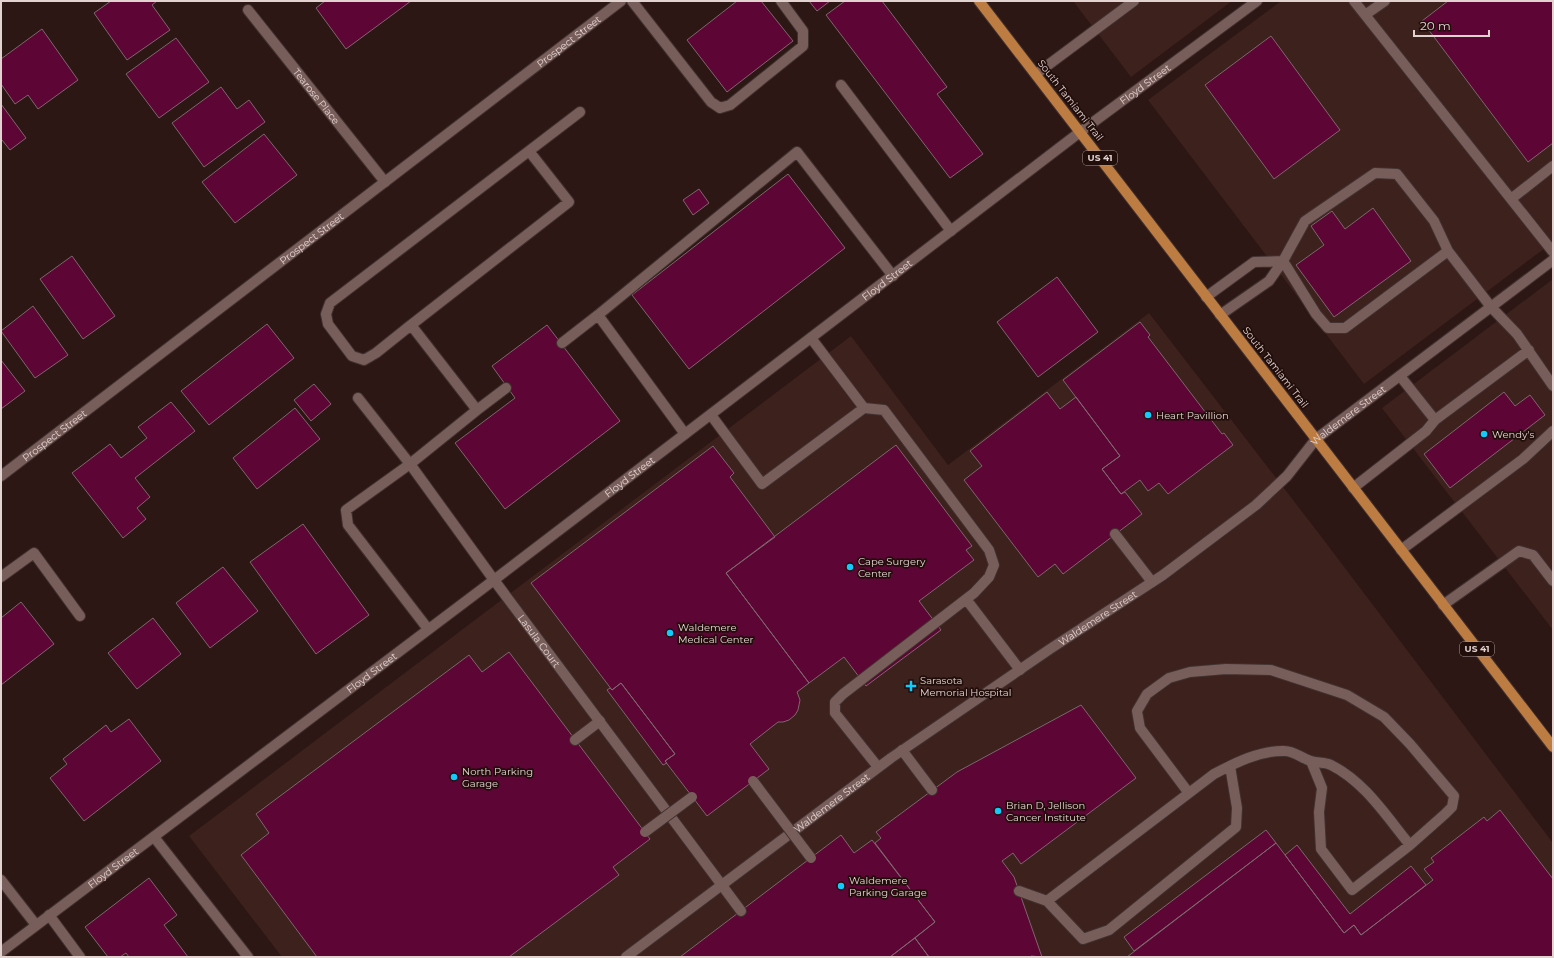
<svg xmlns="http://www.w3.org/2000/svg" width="1554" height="958" font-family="Montserrat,sans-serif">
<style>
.built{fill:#3c211d}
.building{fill:#5d0534;stroke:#7f666e}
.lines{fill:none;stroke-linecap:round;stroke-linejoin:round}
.service-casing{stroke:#41312f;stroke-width:12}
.minor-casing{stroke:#41312f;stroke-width:12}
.primary-casing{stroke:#41312f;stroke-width:12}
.service{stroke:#785e5a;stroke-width:10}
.minor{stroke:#785e5a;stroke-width:10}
.primary{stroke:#bd7c42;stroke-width:10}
.pedestrian-bridge-casing{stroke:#41312f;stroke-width:12;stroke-linecap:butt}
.pedestrian-bridge{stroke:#785e5a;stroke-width:10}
.poi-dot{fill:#12cafb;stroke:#210e0b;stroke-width:1.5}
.labels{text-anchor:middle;stroke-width:3.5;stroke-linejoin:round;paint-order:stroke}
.shield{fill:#210e0b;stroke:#a89795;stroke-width:1}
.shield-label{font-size:9px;font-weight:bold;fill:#e2d2d0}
.street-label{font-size:10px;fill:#e2d2d0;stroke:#210e0b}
.poi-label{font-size:10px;fill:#e2d2d0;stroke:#210e0b;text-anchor:start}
</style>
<rect width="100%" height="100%" fill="#2c1714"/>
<path class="built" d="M1073,1H1232L1131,77Z
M1281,1H1553V242L1364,384L1148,100Z
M1553,279V630L1382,408Z
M1149,313L1320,535L1553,843V957H282L189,836L851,336L948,465Z"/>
<path class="building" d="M111,1H157L152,5L170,30L127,60L94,13Z
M325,1H411L346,49L316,8Z
M737,1H761L793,41L727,92L687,40Z
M809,1H830L817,11Z
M845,1H882L947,87L937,94L983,154L950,178L826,15Z
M1448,1H1553V143L1528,162L1422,21Z
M42,29L78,80L38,109L28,95L15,104L1,84V59Z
M1271,36L1340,130L1274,179L1205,85Z
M176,38L209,82L159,118L126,74Z
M221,87L237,109L249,100L265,122L204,167L172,123Z
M1,104L26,138L10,150L2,140L1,141Z
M264,134L297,175L235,223L202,182Z
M788,174L845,248L689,369L632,295Z
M699,189L709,203L693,215L683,200Z
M1373,208L1411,261L1334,317L1296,265L1324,245L1311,226L1332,211L1345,229Z
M72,256L115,316L83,339L40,279Z
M1057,277L1098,332L1038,377L997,322Z
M33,306L68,355L35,378L1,331Z
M1140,322L1150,335L1148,337L1222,434L1224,433L1233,445L1168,494L1159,483L1148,491L1140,480L1121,494L1102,469L1120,456L1063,380Z
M267,324L294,358L209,425L181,391Z
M547,325L620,421L505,509L455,443L515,398L492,366Z
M1,360L25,391L1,409Z
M314,384L331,404L311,421L294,400Z
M1047,392L1060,409L1076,397L1120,456L1102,469L1121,494L1125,492L1142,514L1063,574L1055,564L1038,577L964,480L982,466L970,451Z
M1504,392L1515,406L1530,395L1545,415L1450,488L1424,454Z
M171,402L195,431L135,478L150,497L137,508L146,519L123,538L72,473L110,444L121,458L147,438L138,427Z
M295,408L320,439L257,489L233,458Z
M896,445L972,546L966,550L974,560L919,601L941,630L866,686L844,657L809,683L726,573Z
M713,446L734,473L730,477L775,537L726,573L809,683L797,692L800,700L798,710L795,715L789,720L783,722H778L750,744L769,769L707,816L665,761L675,754L621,683L612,690L531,583Z
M303,524L369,615L316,654L250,562Z
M223,567L258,611L210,648L176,603Z
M21,602L54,644L1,685V618Z
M153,618L181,654L137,689L108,653Z
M509,652L650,839L613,867L619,875L509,957H317L241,855L269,833L256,814L469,655L482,672Z
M621,683L675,754L665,761L667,763L663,765L607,690L610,688L612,690Z
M1081,705L1136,778L1021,864L1013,853L1002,861L1014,877L1042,957L1031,956V957H929L915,938L935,922L875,843L881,838L876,832L957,772Z
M129,719L161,761L84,821L50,778L67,764L63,759L106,725L111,732Z
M1500,810L1553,879V957H1127L1276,843L1344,933L1354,925L1361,935L1433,880L1424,869L1434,862L1431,858L1484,817L1487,821Z
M1266,830L1276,843L1134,951L1124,937Z
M841,835L854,853L872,840L935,922L890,957H680Z
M1297,845L1350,914L1411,866L1426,885L1361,935L1354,925L1344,933L1285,855Z
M149,878L177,915L164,925L188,957H129L126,953L120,957H108L85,927Z
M915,938L929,957H890Z"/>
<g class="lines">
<defs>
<path id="service" d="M632,1L711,102L720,108L730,105L803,46V31L781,1
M1354,1L1553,252
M1365,15L1385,1
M1036,74L1134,1
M841,85L951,231
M1511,199L1553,166
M1206,297L1254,262L1283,261L1305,221L1375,173L1397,174L1434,221L1448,251L1491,307L1517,334L1553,386
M1220,315L1269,281L1283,261L1316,314L1328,328H1345L1448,251
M411,325L569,202L529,151
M562,343L598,315
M1400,376L1435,420
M864,408L884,410L989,550L994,565L989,577L974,593L843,694L835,702V713L878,767
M477,410L506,388
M711,415L762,484L864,408L811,338
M685,434L598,315L797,152L893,276
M1353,488L1426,431L1435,420L1529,350
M1115,534L1152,582
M1401,550L1523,459L1553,431
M1,577L34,553L80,616
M966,599L1020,670
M1443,605L1519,551L1533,555L1553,581
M428,629L348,525L346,510L410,464L477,410L411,325L376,353L364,360L352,356L328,324L326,314L330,303L580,112
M575,740L600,721
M902,750L932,790
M1188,792L1140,728L1137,711L1147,694L1169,678L1190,672L1226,669L1271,670L1347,695L1384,717L1410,744L1454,796L1452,807L1445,814L1410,845L1352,890L1321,849L1319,812L1322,788L1311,761
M154,837L248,957
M1,880L36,925
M721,884L741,911
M1019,891L1047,901L1083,939L1109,930L1236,827L1237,808L1230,766
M1047,901L1214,774C1235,763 1260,750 1285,751C1294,751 1303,759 1311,761C1317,763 1325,762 1331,765C1365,782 1386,816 1410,845
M49,915L80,957"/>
<g id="minor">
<path id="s1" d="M248,10L385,182"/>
<path id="s2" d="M358,398L410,464L494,580L721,884"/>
<path id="s3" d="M1,476L621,1"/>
<path id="s4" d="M1,952L494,580L1080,132L1257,1"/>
<path id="s5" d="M626,957L891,758L1050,649L1163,575L1256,505L1287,476L1316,439L1553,260"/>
</g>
<path id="primary" d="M979,1L1553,747"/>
</defs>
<use href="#service" class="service-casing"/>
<use href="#minor" class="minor-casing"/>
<use href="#primary" class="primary-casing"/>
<use href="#service" class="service"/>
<use href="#minor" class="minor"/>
<use href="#primary" class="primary"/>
<defs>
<path id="pedestrian-bridge" d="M753,781L811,858
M645,832L692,797"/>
</defs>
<use href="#pedestrian-bridge" class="pedestrian-bridge-casing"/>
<use href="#pedestrian-bridge" class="pedestrian-bridge"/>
</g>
<g class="poi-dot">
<circle cx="1148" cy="415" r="4"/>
<circle cx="1484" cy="434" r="4"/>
<circle cx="850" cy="567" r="4"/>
<circle cx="670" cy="633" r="4"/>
<path d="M909 680h4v4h4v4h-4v4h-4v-4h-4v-4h4z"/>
<circle cx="454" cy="777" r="4"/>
<circle cx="998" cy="811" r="4"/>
<circle cx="841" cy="886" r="4"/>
</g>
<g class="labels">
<g class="shield">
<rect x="1083" y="151" width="34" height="14" rx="3"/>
<rect x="1460" y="642" width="34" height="14" rx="3"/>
</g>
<g class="shield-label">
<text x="1100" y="161">US 41</text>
<text x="1477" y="652">US 41</text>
</g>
<g class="street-label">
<text dy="4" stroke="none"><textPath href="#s3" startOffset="715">Prospect Street</textPath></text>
<text dy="4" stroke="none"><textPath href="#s4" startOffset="1436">Floyd Street</textPath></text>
<text dy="4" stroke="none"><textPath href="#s1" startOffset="110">Tearose Place</textPath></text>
<text transform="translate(1071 100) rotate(52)" y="4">South Tamiami Trail</text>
<text dy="4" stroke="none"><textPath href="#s3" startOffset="391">Prospect Street</textPath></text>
<text dy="4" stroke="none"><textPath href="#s4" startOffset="1112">Floyd Street</textPath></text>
<text transform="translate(1276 367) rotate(52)" y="4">South Tamiami Trail</text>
<text dy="4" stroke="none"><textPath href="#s5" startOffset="905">Waldemere Street</textPath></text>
<text dy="4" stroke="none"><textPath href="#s3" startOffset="67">Prospect Street</textPath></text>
<text dy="4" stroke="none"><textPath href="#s4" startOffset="788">Floyd Street</textPath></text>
<text dy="4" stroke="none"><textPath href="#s5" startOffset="581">Waldemere Street</textPath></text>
<text dy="4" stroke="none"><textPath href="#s2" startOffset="303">Lasula Court</textPath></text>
<text dy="4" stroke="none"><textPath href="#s4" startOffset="464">Floyd Street</textPath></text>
<text dy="4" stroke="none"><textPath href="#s5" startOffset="257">Waldemere Street</textPath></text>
<text dy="4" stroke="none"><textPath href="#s4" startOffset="140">Floyd Street</textPath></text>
</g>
<g class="poi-label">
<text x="1156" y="419">Heart Pavillion</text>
<text x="1492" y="438">Wendy's</text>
<text x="858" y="565">Cape Surgery<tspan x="858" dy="12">Center</tspan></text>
<text x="678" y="631">Waldemere<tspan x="678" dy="12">Medical Center</tspan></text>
<text x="920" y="684">Sarasota<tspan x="920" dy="12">Memorial Hospital</tspan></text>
<text x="462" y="775">North Parking<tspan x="462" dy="12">Garage</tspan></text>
<text x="1006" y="809">Brian D, Jellison<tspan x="1006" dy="12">Cancer Institute</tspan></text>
<text x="849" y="884">Waldemere<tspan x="849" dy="12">Parking Garage</tspan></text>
</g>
</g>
<rect width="1554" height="958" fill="none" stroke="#e2d2d0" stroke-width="4"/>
<path d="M1414 30v6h75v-6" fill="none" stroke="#e2d2d0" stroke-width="2"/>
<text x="1420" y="30" font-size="12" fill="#e2d2d0" stroke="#210e0b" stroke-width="3" paint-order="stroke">20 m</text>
</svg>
